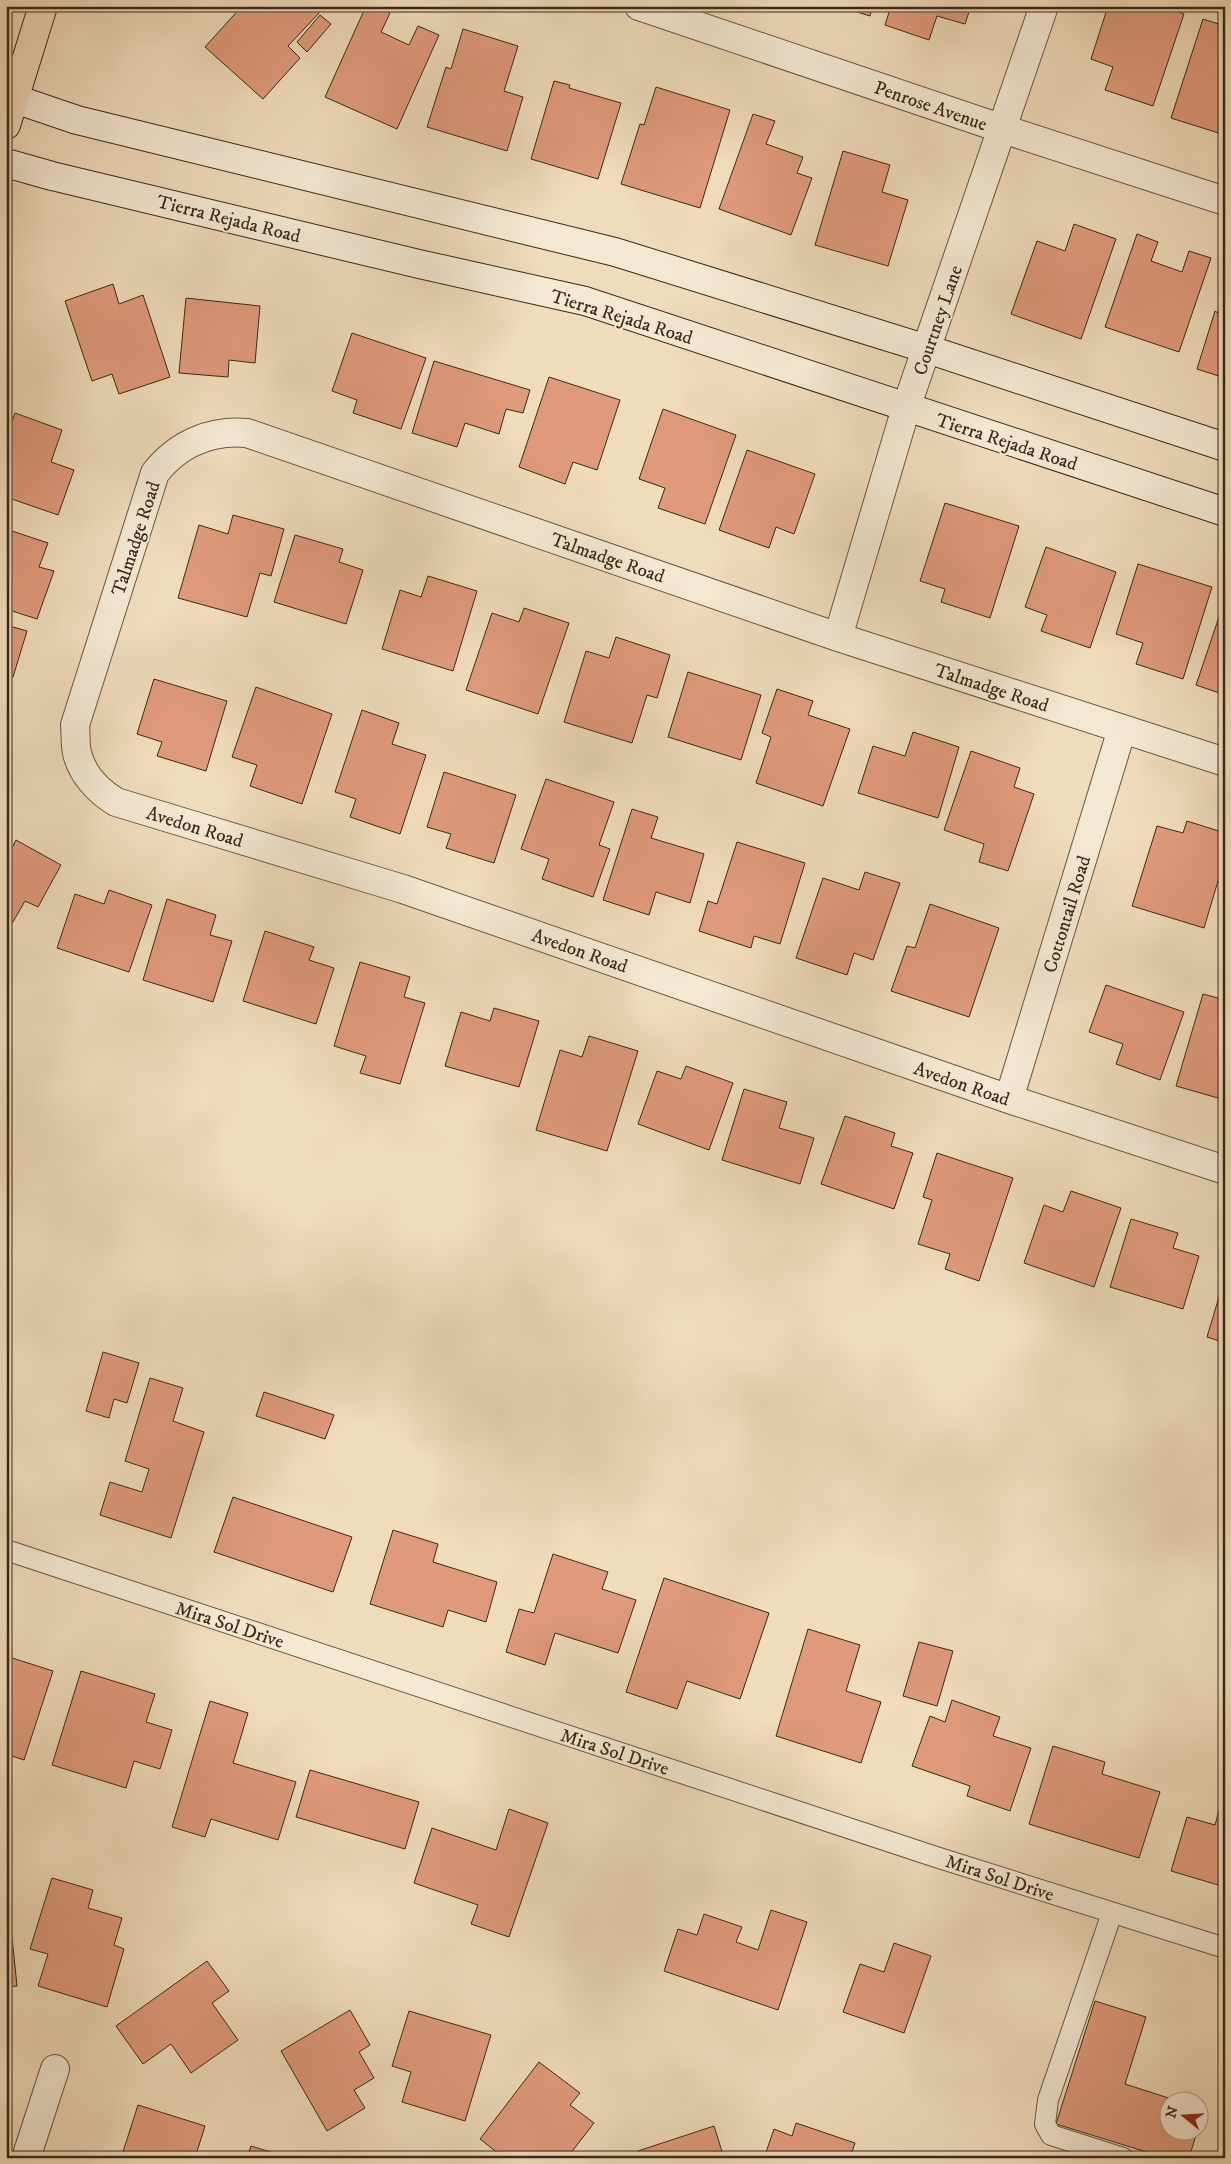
<svg xmlns="http://www.w3.org/2000/svg" width="1231" height="2164" font-family="'IM FELL DW Pica',serif">
<style>
.building{fill:#df9a7c;stroke:#3c2918}
.lines{fill:none;stroke-linecap:round;stroke-linejoin:round}
.service-casing{stroke:#695641;stroke-width:22}
.minor-casing{stroke:#695641;stroke-width:30}
.secondary-casing{stroke:#3c2918;stroke-width:30}
.primary-casing{stroke:#3c2918;stroke-width:30}
.service{stroke:#f5e8d3;stroke-width:20}
.minor{stroke:#f5e8d3;stroke-width:28}
.secondary{stroke:#f5e8d3;stroke-width:28}
.primary{stroke:#f0dbbb;stroke-width:28}
.labels{text-anchor:middle;stroke-width:4;stroke-linejoin:round;paint-order:stroke}
.street-label{font-size:19px;fill:#3c2918;stroke:#f5e8d3}
</style>
<rect width="100%" height="100%" fill="#f0dbbb"/>
<filter id="stains"><feTurbulence type="fractalNoise" baseFrequency=".004" numOctaves="4"/><feColorMatrix values="0 0 0 0 .2 0 0 0 0 .09 0 0 0 0 .02 0 0 0 .5 -.17"/></filter>
<radialGradient id="worn" r=".72"><stop offset=".6" stop-color="#630" stop-opacity="0"/><stop offset="1" stop-color="#630" stop-opacity=".3"/></radialGradient>
<path class="building" d="M242,6H314L320,12L288,46L300,58L263,99L205,47Z
M366,6H376L390,13L381,32L409,45L418,26L439,35L397,129L325,97Z
M838,6H873L870,16Z
M891,6H971L965,24L937,16L929,40L885,25Z
M1108,6H1161L1184,14L1153,106L1105,90L1113,67L1091,59Z
M320,15L331,24L307,52L297,42Z
M1203,19L1225,26V135L1171,118Z
M463,29L518,46L504,91L523,97L507,151L427,127L446,67L451,69Z
M554,81L570,85L569,88L621,103L598,179L531,159Z
M656,87L730,110L700,208L621,184L640,124L644,125Z
M753,114L775,121L766,144L803,157L797,173L812,178L791,235L719,209Z
M843,151L890,165L882,192L908,200L888,266L815,245Z
M1074,224L1116,239L1081,339L1011,314L1037,241L1065,251Z
M1137,234L1158,242L1151,261L1182,272L1189,251L1211,258L1179,352L1105,327Z
M113,284L119,304L143,295L170,377L119,394L112,374L92,381L65,301Z
M1225,292V378L1197,369L1215,311L1218,313Z
M186,298L260,306L255,363L229,360L228,377L179,373Z
M352,333L426,358L401,429L353,413L357,400L332,391Z
M434,361L530,390L523,413L506,409L499,434L465,423L457,447L412,433Z
M549,377L620,400L597,470L573,462L565,484L519,467Z
M663,409L736,435L705,524L658,508L665,488L639,479Z
M15,413L62,430L51,462L74,470L58,515L6,497V438Z
M747,450L815,474L794,534L776,527L769,548L719,530Z
M945,503L1019,526L990,618L941,602L945,589L920,581Z
M233,515L284,529L271,576L260,573L247,617L178,598L199,525L228,534Z
M6,529L48,543L39,567L54,571L37,619L6,609Z
M295,535L343,549L339,562L363,570L346,624L274,602Z
M1046,547L1116,572L1090,648L1041,631L1047,615L1025,607Z
M1138,564L1212,587L1183,679L1136,664L1143,643L1116,634Z
M428,576L477,591L453,671L382,649L400,590L421,597Z
M1223,605H1225V695L1196,685Z
M524,608L569,623L538,714L466,690L492,613L519,622Z
M6,625L27,631L13,677L6,675Z
M616,637L670,655L657,698L647,695L632,743L564,722L586,651L609,658Z
M688,672L761,695L741,760L668,737Z
M154,679L227,701L206,771L157,756L162,742L137,734Z
M256,687L332,714L302,804L250,786L257,765L232,757Z
M777,689L813,701L808,715L850,729L823,806L756,783L771,737L762,733Z
M362,710L399,723L392,744L426,755L400,834L350,817L356,799L335,792Z
M913,732L959,747L938,818L858,793L873,746L905,756Z
M971,751L1020,768L1014,787L1034,794L1008,871L979,862L984,844L944,830Z
M444,772L516,795L494,863L446,848L451,834L427,827Z
M546,779L614,802L599,845L610,849L593,897L542,879L549,859L521,849Z
M632,809L658,817L651,838L704,854L690,903L656,892L649,915L603,900Z
M1187,821L1225,833V883L1218,881L1204,928L1132,906L1157,826L1183,833Z
M16,840L61,865L38,907L25,901L6,934V844L12,848Z
M737,842L805,863L780,944L754,936L751,948L699,931L708,901L717,904Z
M865,872L900,883L873,960L854,953L847,975L796,958L823,878L859,890Z
M109,890L152,905L129,972L57,948L75,894L104,904Z
M167,899L216,915L210,935L232,941L213,1002L143,980Z
M930,904L999,928L969,1017L891,991L907,946L915,948Z
M265,931L314,947L309,960L334,968L316,1024L243,1001Z
M360,962L410,977L404,997L425,1003L400,1084L360,1073L366,1056L334,1046Z
M1106,985L1184,1012L1160,1080L1116,1064L1123,1044L1089,1032Z
M1203,994L1225,1000V1100L1176,1086Z
M494,1008L539,1021L519,1087L445,1066L461,1012L490,1021Z
M589,1036L638,1051L607,1151L536,1130L560,1050L582,1057Z
M686,1066L733,1083L709,1150L638,1124L657,1071L681,1079Z
M744,1089L787,1102L779,1128L814,1138L800,1184L722,1160Z
M845,1116L895,1133L891,1146L913,1153L894,1209L821,1184Z
M937,1153L1013,1178L979,1281L945,1269L950,1254L918,1244L932,1200L923,1197Z
M1071,1191L1121,1208L1094,1287L1024,1263L1044,1205L1063,1212Z
M1131,1219L1178,1233L1173,1248L1199,1256L1183,1309L1110,1287Z
M1225,1277V1343L1207,1337Z
M103,1352L139,1363L127,1403L114,1399L109,1418L86,1411Z
M150,1378L183,1388L173,1421L204,1432L171,1538L100,1515L110,1482L142,1492L149,1469L125,1461Z
M264,1392L334,1415L325,1439L256,1416Z
M233,1497L352,1537L333,1592L214,1552Z
M393,1530L438,1544L433,1562L497,1582L486,1622L448,1610L443,1627L370,1604Z
M553,1554L608,1572L602,1589L636,1600L618,1653L555,1633L545,1665L506,1652L519,1609L534,1613Z
M664,1578L769,1613L740,1699L687,1681L677,1709L626,1692Z
M808,1629L860,1645L846,1691L881,1702L861,1763L776,1736Z
M919,1642L953,1651L937,1706L903,1696Z
M6,1656L53,1671L24,1760L6,1754Z
M81,1671L155,1694L146,1722L172,1730L160,1769L134,1761L126,1788L52,1765Z
M952,1700L1000,1717L993,1736L1031,1748L1010,1811L967,1796L970,1786L912,1766L930,1716L945,1722Z
M210,1701L248,1713L233,1763L296,1782L278,1840L211,1819L205,1837L172,1827Z
M1053,1746L1105,1762L1102,1774L1160,1792L1139,1858L1029,1824Z
M310,1770L419,1802L405,1849L296,1817Z
M1221,1803L1225,1804V1887L1171,1871L1187,1817L1215,1825Z
M509,1809L548,1823L509,1937L471,1924L478,1905L414,1883L432,1828L496,1850Z
M52,1878L93,1890L88,1908L122,1918L114,1945L124,1949L107,2007L38,1986L48,1954L30,1949Z
M6,1898H8L17,1986L6,1987Z
M771,1910L807,1922L778,2010L664,1971L678,1929L697,1935L704,1914L742,1927L736,1942L758,1950Z
M894,1943L931,1956L904,2033L843,2012L860,1964L884,1972Z
M207,1961L229,1991L212,2003L238,2040L191,2073L171,2044L143,2064L116,2026Z
M1095,2001L1146,2017L1125,2084L1181,2102H1168V2132H1197L1189,2158H1166L1056,2124Z
M350,2010L370,2045L359,2052L374,2078L354,2090L365,2108L327,2131L281,2051Z
M409,2011L491,2035L465,2121L402,2102L411,2072L392,2066Z
M539,2062L580,2093L570,2105L594,2123L567,2158H504L480,2139Z
M138,2105L205,2126L195,2158H121Z
M1198,2107L1204,2109L1198,2127Z
M796,2123L855,2143L850,2158H764L774,2129L792,2136Z
M714,2126L724,2158H640L638,2151Z
M251,2146L290,2158H247Z"/>
<g class="lines">
<defs>
<path id="service" d="M6,1550L936,1857L1225,1948
M1112,1913L1048,2100L1045,2124L1051,2135L1123,2158"/>
<path id="minor" d="M639,6L1003,129L1225,201
M838,637L906,408L1044,6
M1225,762L838,637L247,433C210,430 178,444 155,473L75,725C76,734 75,745 77,753C82,774 98,791 116,802L403,889L1009,1099L1225,1170
M1009,1099L1122,729
M26,2158L55,2069"/>
<path id="secondary" d="M6,100L15,99L77,120L615,252L927,349L1225,447
M6,163L52,176L419,264L585,301L1225,512"/>
<path id="primary" d="M6,125L43,6"/>
</defs>
<use href="#service" class="service-casing"/>
<use href="#minor" class="minor-casing"/>
<use href="#secondary" class="secondary-casing"/>
<use href="#primary" class="primary-casing"/>
<use href="#service" class="service"/>
<use href="#minor" class="minor"/>
<use href="#secondary" class="secondary"/>
<use href="#primary" class="primary"/>
</g>
<g class="labels">
<g class="street-label">
<text transform="translate(931 105) rotate(19)" y="7">Penrose Avenue</text>
<text transform="translate(229 218) rotate(14)" y="7">Tierra Rejada Road</text>
<text transform="translate(622 316) rotate(17)" y="7">Tierra Rejada Road</text>
<text transform="translate(937 320) rotate(-71)" y="7">Courtney Lane</text>
<text transform="translate(1007 441) rotate(18)" y="7">Tierra Rejada Road</text>
<text transform="translate(135 538) rotate(-72)" y="7">Talmadge Road</text>
<text transform="translate(608 557) rotate(19)" y="7">Talmadge Road</text>
<text transform="translate(992 687) rotate(18)" y="7">Talmadge Road</text>
<text transform="translate(195 826) rotate(17)" y="7">Avedon Road</text>
<text transform="translate(1066 914) rotate(-73)" y="7">Cottontail Road</text>
<text transform="translate(580 950) rotate(19)" y="7">Avedon Road</text>
<text transform="translate(962 1083) rotate(19)" y="7">Avedon Road</text>
<text transform="translate(230 1624) rotate(18)" y="7">Mira Sol Drive</text>
<text transform="translate(615 1751) rotate(18)" y="7">Mira Sol Drive</text>
<text transform="translate(1000 1877) rotate(18)" y="7">Mira Sol Drive</text>
</g>
</g>
<rect width="1231" height="2164" fill="none" stroke="#f0dbbb" stroke-width="25"/>
<rect x="8" y="8" width="1216" height="2149" fill="none" stroke="#3c2918" stroke-width="2.5"/>
<rect x="12" y="12" width="1206" height="2139" fill="none" stroke="#3c2918"/>
<g transform="translate(1184 2116) rotate(288)"><circle r="24" fill="#f5e8d3" stroke="#ab9c88"/>
<path d="M0-4L9 19L0 12L-9 19Z" fill="#8f2418"/>
<text y="-8" font-size="14" font-weight="bold" text-anchor="middle" fill="#3c2918">N</text>
</g>
<rect width="100%" height="100%" filter="url(#stains)"/>
<rect width="100%" height="100%" fill="url(#worn)"/>
</svg>
